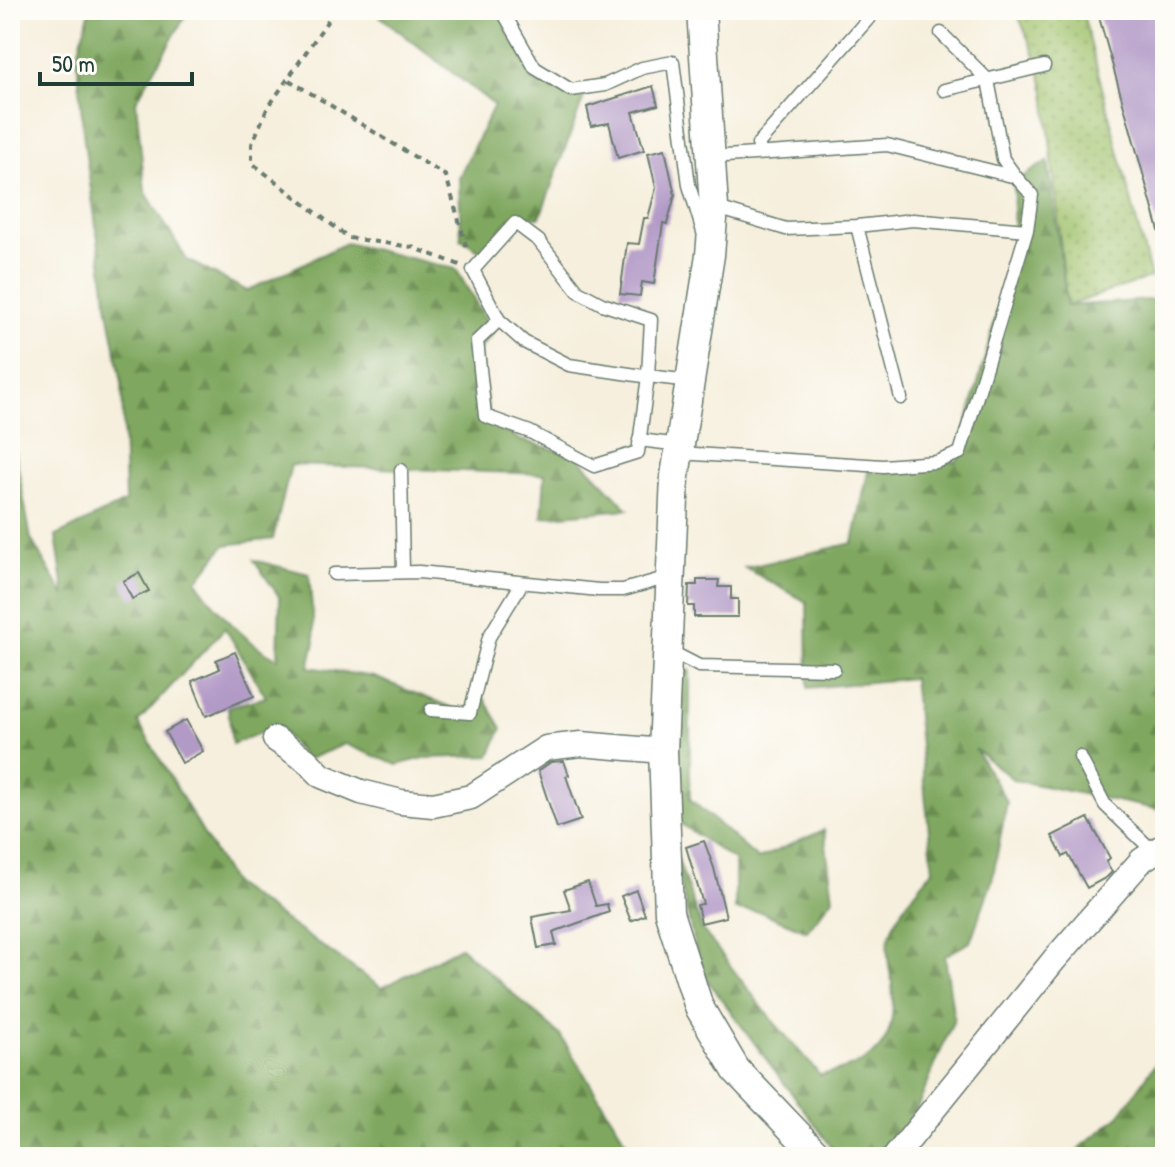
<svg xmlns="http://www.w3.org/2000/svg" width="1175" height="1167" font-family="'Patrick Hand',sans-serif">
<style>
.grass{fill:url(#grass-dots);stroke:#5f7f4f;stroke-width:2}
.forest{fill:url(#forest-firs);stroke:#4f7249;stroke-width:2}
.building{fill:#b29ac7}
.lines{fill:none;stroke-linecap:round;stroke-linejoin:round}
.service-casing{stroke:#6a7b6f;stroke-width:15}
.minor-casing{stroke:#6a7b6f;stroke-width:27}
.tertiary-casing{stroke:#6a7b6f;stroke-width:31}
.path{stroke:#6a7b6f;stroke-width:4;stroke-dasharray:6 6;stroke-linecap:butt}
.service{stroke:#fff;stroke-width:12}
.minor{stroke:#fff;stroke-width:24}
.tertiary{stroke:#fff;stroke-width:28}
</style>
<defs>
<pattern id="grass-dots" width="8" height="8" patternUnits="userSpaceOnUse" patternTransform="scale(2)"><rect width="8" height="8" fill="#9fc16a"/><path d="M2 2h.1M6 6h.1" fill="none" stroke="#819e58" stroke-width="1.8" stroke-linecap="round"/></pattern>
<pattern id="forest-firs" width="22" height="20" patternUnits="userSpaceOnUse" patternTransform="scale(2)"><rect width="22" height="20" fill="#7fa75e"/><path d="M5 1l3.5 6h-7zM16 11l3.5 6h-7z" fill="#67894e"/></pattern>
</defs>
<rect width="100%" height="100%" fill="#fdfcf7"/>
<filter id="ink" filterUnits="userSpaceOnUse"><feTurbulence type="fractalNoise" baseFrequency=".0125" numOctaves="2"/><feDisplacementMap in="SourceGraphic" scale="16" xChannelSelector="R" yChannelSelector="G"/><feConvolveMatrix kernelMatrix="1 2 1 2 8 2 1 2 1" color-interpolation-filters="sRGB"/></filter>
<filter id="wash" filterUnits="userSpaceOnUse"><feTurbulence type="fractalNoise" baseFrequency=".006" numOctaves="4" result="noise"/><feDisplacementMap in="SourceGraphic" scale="32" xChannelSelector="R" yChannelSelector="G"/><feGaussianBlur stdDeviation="1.8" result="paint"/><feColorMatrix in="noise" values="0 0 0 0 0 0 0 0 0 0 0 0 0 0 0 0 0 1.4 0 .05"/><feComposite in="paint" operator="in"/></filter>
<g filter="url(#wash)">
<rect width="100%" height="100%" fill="#f6efdd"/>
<path class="grass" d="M1016,10H1082L1151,277L1067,306L1045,92L1037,60Z"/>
<path class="forest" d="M90,10H189L136,101L145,191L187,260L247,291L346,243L456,269L493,332L479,351L490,420L520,440L577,456L628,509L542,517L545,474L291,465L273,539L225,545L197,581C212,606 251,648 278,658L280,598L254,560L309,574L315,642L309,667L374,677L465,713L482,695L502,728L490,756L424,758L397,765L345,744L306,760L278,726L232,744L228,707L266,697L225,628L138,722L233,884L382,988L460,947L560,1035L636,1157H12L10,1153V423L31,539L65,597L56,536L125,502L122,383L108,310L84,141L77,56Z
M372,10H502L508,33L541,75L584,97L540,217L512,216L482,252L461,239L459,177L494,105Z
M1048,161L1067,306L1162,299L1165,301V811L1014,780L975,749L1007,802L992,881L970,942L945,956L954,1019L907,1133L865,1157H839L700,970L671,840L702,929L772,1020L820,1075C877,1063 898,1045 892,984C890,971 886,954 888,942C893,914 917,891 933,870L913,678L808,688L807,602L745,568L853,543L869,467L957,461L1013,253L1014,182Z
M690,670V799L758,859L824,830L833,898L807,931L761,912L735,910V861L678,822L671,754L676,675Z
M1165,1050V1157H1069L1119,1116Z"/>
<g id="blocks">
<path class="building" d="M1097,10H1165V233L1160,234Z
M653,86L658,105L633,112L644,150L618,158L609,123L591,126L587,107Z
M665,149L675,195L667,224L663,223L654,284L642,282L640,296L620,294L627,243L639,244L644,218H648L656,188L648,153Z
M139,573L149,591L132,599L123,581Z
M697,580H719L718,587H731V599H738V617H694V606H688L689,585H697Z
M235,652L254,696L206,716L192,681L220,669L216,660Z
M186,720L203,751L182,763L165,732Z
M564,761L569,775L566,776L581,820L557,828L538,771L551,762Z
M1088,818L1110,858L1106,862L1112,872L1107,877L1087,888L1068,854L1063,857L1052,836Z
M704,841L714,868L726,917L701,923L697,905L703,904L686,847Z
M588,882L596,906L607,904L609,912L553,932L556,945L538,948L532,917L571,910L564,890Z
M636,890L645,915L631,921L621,896Z"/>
</g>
</g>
<g filter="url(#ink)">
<use href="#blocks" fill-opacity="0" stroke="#6a7b6f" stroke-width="2"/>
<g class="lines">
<defs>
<path id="service" d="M502,10L535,68L571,90L605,85L642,68L673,62L689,185L703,232
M941,33L988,80L1003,159L1016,177
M944,90L1044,66
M761,153L758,144L876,10
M714,207L786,229L857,226L901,398
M857,226L913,220L1027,230
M499,320L473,270L515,223L539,241L578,291L602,304L651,320L648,376L638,452L594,466L530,432L485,416L477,341L499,320L524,342L569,365L643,376H648L690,381
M639,440L680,445
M679,453L883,466L936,462L960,453L1027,230L1032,195L1016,177L887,145L711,157
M401,470L403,572
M334,574L419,572L599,590H623L672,576
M668,650L699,666L834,669
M431,710L470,713L489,637L522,583
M1080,757L1105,805L1154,852"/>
<path id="minor" d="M275,739L306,760L322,776L361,792L401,802L433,805L471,797L546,748L581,744L663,751
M895,1157L1054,960L1142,860L1165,845"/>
<path id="tertiary" d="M701,10L714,207L710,255L675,476L663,751L669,913L699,1007L736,1070L819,1157"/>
</defs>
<use href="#service" class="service-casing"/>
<use href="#minor" class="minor-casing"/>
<use href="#tertiary" class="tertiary-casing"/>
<path class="path" d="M335,10L267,109L252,144V163L349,238L412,247L460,265
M289,80L446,176L468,252"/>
<use href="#service" class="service"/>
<use href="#minor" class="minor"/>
<use href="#tertiary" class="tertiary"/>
</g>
</g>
<rect width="1175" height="1167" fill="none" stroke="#fdfcf7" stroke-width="40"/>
<path d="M40 72v12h152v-12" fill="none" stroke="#1f3d34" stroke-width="4"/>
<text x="52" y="72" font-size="24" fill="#1f3d34" stroke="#fdfcf7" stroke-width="6" paint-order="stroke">50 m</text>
</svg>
